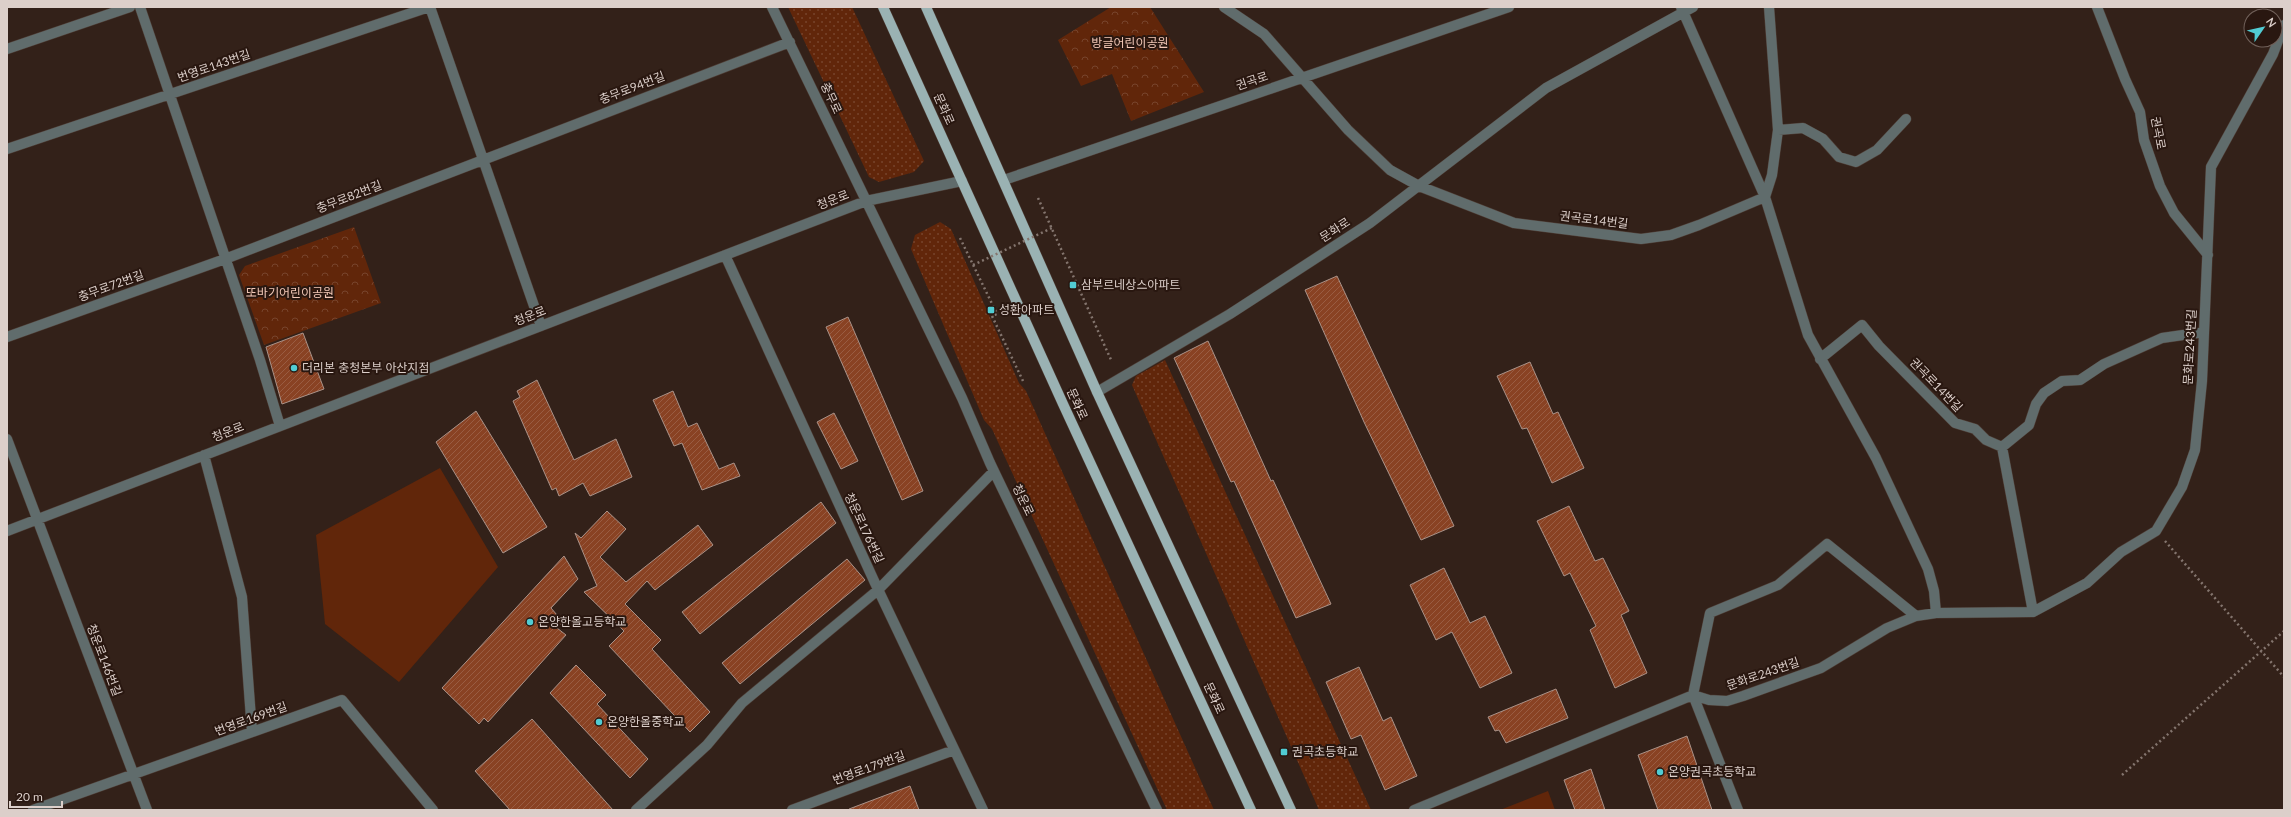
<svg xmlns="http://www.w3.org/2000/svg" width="2291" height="817" font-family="Lato,'Noto Sans KR',sans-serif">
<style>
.grass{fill:url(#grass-dots)}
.forest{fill:url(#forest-crowns)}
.garden{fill:#61260a}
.building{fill:url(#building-hatch);stroke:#aa9288}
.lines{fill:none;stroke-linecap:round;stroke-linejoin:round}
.minor-casing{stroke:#4e3d35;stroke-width:11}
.major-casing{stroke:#4e3d35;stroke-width:11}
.path{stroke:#84756e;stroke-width:2.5;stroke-dasharray:2 3;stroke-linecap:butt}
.minor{stroke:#606c6c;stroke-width:10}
.major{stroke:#9ab2b3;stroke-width:10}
.path-bridge{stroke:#84756e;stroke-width:2.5;stroke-dasharray:2 3;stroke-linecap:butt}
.poi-dot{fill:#51ccd3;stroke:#291710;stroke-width:1.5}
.labels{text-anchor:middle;stroke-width:4;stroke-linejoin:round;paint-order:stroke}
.park-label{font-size:12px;fill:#f3c8b7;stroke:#291710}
.street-label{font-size:12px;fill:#dccfca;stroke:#291710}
.poi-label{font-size:12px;fill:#dccfca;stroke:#291710;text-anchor:start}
</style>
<defs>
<pattern id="grass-dots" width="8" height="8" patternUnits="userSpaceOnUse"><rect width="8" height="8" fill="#61260a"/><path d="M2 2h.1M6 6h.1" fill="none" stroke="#77442c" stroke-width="1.8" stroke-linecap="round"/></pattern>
<pattern id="forest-crowns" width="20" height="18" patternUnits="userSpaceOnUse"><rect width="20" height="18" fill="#61260a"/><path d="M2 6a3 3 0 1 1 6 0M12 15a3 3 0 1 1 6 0" fill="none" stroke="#77442c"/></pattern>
<pattern id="building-hatch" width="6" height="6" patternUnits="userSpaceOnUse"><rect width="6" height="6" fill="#894223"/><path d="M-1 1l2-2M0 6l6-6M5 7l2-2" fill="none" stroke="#995c42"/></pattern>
</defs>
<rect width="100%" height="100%" fill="#332119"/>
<path class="grass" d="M788,7H852L924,161L914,172L879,182L869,177Z
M940,222L951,229L1019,383L1026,391L1214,810H1167L992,429L984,420L911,249L915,235Z
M1165,360L1371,810H1319L1132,385L1136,376Z"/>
<path class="forest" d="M1111,7H1150L1204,92L1131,121L1112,74L1081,86L1058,40Z
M354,227L381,303L264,345L239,275L245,266Z"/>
<path class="garden" d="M440,468L498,567L399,682L325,624L316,535Z
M1548,791L1555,810H1500Z"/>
<path class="building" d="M1337,276L1454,526L1421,540L1364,422L1305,290Z
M848,317L923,491L902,500L826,327Z
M303,333L324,389L282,404L266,347Z
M1208,341L1271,481L1273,480L1331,604L1296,618L1234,481L1231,482L1174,358Z
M1530,362L1553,414L1558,412L1584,468L1552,483L1527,428L1522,429L1497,376Z
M537,380L574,460L616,439L632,477L590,496L583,483L559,496L556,488L552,490L513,401L520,397L517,391Z
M673,391L688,427L697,423L719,469L734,463L740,476L702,490L682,443L674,446L653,400Z
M476,411L547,527L503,553L436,442Z
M834,413L858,461L841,469L817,422Z
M821,502L836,523L700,634L682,612Z
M1569,506L1595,561L1603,558L1629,611L1621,615L1647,673L1615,688L1590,630L1596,626L1570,573L1564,576L1537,521Z
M607,511L626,529L600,557L626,582L698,525L713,545L655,590L647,581L625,604L661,640L652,649L710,712L690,732L609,646L624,631L584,592L597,586L575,533L581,538Z
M564,556L578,579L551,608L563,622L557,628L566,635L488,722L484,718L479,724L442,688Z
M847,559L865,580L740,684L722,663Z
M1444,568L1470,623L1485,616L1512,673L1480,688L1452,632L1436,640L1410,585Z
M576,665L606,695L597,704L648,759L630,778L550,693Z
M1359,667L1383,721L1391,717L1417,776L1385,790L1361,735L1351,739L1326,682Z
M1556,689L1568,718L1506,743L1499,730L1495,731L1488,717Z
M532,719L613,810H510L475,771Z
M1687,736L1712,810H1658L1638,755Z
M1591,769L1605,810H1575L1564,780Z
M910,786L919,810H850L849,809Z"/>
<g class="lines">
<defs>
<path id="minor" d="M140,7L260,360L280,426
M430,7L541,326
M772,7L962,398L990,463L1157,810
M1224,7L1264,34L1348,130L1390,170L1419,186L1514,223L1641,239L1671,235L1699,225L1765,197L1808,335L1876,458L1928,569L1934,591L1936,613
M1681,7L1765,197
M2097,7L2125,79L2140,112L2144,140L2160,186L2174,213L2208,255
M7,49L130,7
M1778,130L1803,128L1823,139L1839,157L1856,162L1877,150L1906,119
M7,149L429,7
M1004,180L1509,7
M1765,197L1772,175L1778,130L1769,7
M725,255L875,583L983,810
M7,337L225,259L790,42
M1820,359L1862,325L1879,346L1955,423L1975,429L1986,440L2002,447L2029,425L2036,404L2044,393L2062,381L2080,380L2104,364L2162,338L2204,332
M1097,392L1230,314L1370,223L1546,88L1693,7
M7,439L147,810
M2002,447L2033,612
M204,455L242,597L252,732
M7,531L866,201L962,181
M1693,695L1710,613L1778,585L1827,544L1916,616
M1693,695L1738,810
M33,810L342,700L433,810
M636,810L707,745L742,703L878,590L994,471
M792,810L954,750
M1414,810L1693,695L1709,700L1727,701L1743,696L1821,668L1887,628L1916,616L1936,613L2033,612L2087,583L2121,552L2156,531L2182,487L2195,450L2202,381L2211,167L2273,54L2284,25"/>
<path id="major" d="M883,7L1063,404L1251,810
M926,7L1097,392L1291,810"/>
</defs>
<use href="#minor" class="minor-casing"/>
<use href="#major" class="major-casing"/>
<path class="path" d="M1038,198L1112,362
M960,238L997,314L992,316L1023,381
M2165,541L2284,677
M2122,775L2284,631"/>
<use href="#minor" class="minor"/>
<use href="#major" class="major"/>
<path class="path-bridge" d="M973,265L1052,228"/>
</g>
<g class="poi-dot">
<rect x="1069" y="281" width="8" height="8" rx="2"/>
<rect x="987" y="306" width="8" height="8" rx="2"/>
<circle cx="294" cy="368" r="4"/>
<circle cx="530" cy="622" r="4"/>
<circle cx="599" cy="722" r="4"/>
<rect x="1280" y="748" width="8" height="8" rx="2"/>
<circle cx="1660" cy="772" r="4"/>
</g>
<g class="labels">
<g class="park-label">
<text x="1130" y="47">방글어린이공원</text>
<text x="290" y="297">또바기어린이공원</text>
</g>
<g class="street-label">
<text transform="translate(214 66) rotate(-19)" y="4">번영로143번길</text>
<text transform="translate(1252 81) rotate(-19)" y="4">권곡로</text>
<text transform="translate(632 88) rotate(-21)" y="4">충무로94번길</text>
<text transform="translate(831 98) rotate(65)" y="4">충무로</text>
<text transform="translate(944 109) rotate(66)" y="4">문화로</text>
<text transform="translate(2158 133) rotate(79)" y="4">권곡로</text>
<text transform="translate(349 197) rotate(-21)" y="4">충무로82번길</text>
<text transform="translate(833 200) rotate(-21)" y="4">청운로</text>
<text transform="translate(1594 220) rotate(7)" y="4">권곡로14번길</text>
<text transform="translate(1335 230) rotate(-33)" y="4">문화로</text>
<text transform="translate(111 286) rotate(-20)" y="4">충무로72번길</text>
<text transform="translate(530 316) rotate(-21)" y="4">청운로</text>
<text transform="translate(2190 347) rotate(-87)" y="4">문화로243번길</text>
<text transform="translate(1936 385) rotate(46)" y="4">권곡로14번길</text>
<text transform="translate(1077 404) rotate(65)" y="4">문화로</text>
<text transform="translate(228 432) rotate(-21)" y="4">청운로</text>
<text transform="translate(1023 500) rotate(64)" y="4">청운로</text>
<text transform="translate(864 528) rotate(65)" y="4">청운로176번길</text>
<text transform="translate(104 660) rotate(69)" y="4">청운로146번길</text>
<text transform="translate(1763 674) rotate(-19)" y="4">문화로243번길</text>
<text transform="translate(1214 698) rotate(65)" y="4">문화로</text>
<text transform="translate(251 719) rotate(-20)" y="4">번영로169번길</text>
<text transform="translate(869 768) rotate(-20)" y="4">번영로179번길</text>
</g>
<g class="poi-label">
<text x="1081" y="289">삼부르네상스아파트</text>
<text x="999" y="314">성환아파트</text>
<text x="302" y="372">더리본 충청본부 아산지점</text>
<text x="538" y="626">온양한올고등학교</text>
<text x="607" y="726">온양한올중학교</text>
<text x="1292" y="756">권곡초등학교</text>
<text x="1668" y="776">온양권곡초등학교</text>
</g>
</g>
<rect width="2291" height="817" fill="none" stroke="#dccfca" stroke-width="16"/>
<g transform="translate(2263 28) rotate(56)"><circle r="19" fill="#291710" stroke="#71615a"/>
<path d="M0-3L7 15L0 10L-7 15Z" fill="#51ccd3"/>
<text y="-6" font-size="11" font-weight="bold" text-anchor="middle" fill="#dccfca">N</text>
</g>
<path d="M10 801v6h52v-6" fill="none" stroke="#dccfca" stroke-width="2"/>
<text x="16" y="801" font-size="12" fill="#dccfca" stroke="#291710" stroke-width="3" paint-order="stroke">20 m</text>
</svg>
